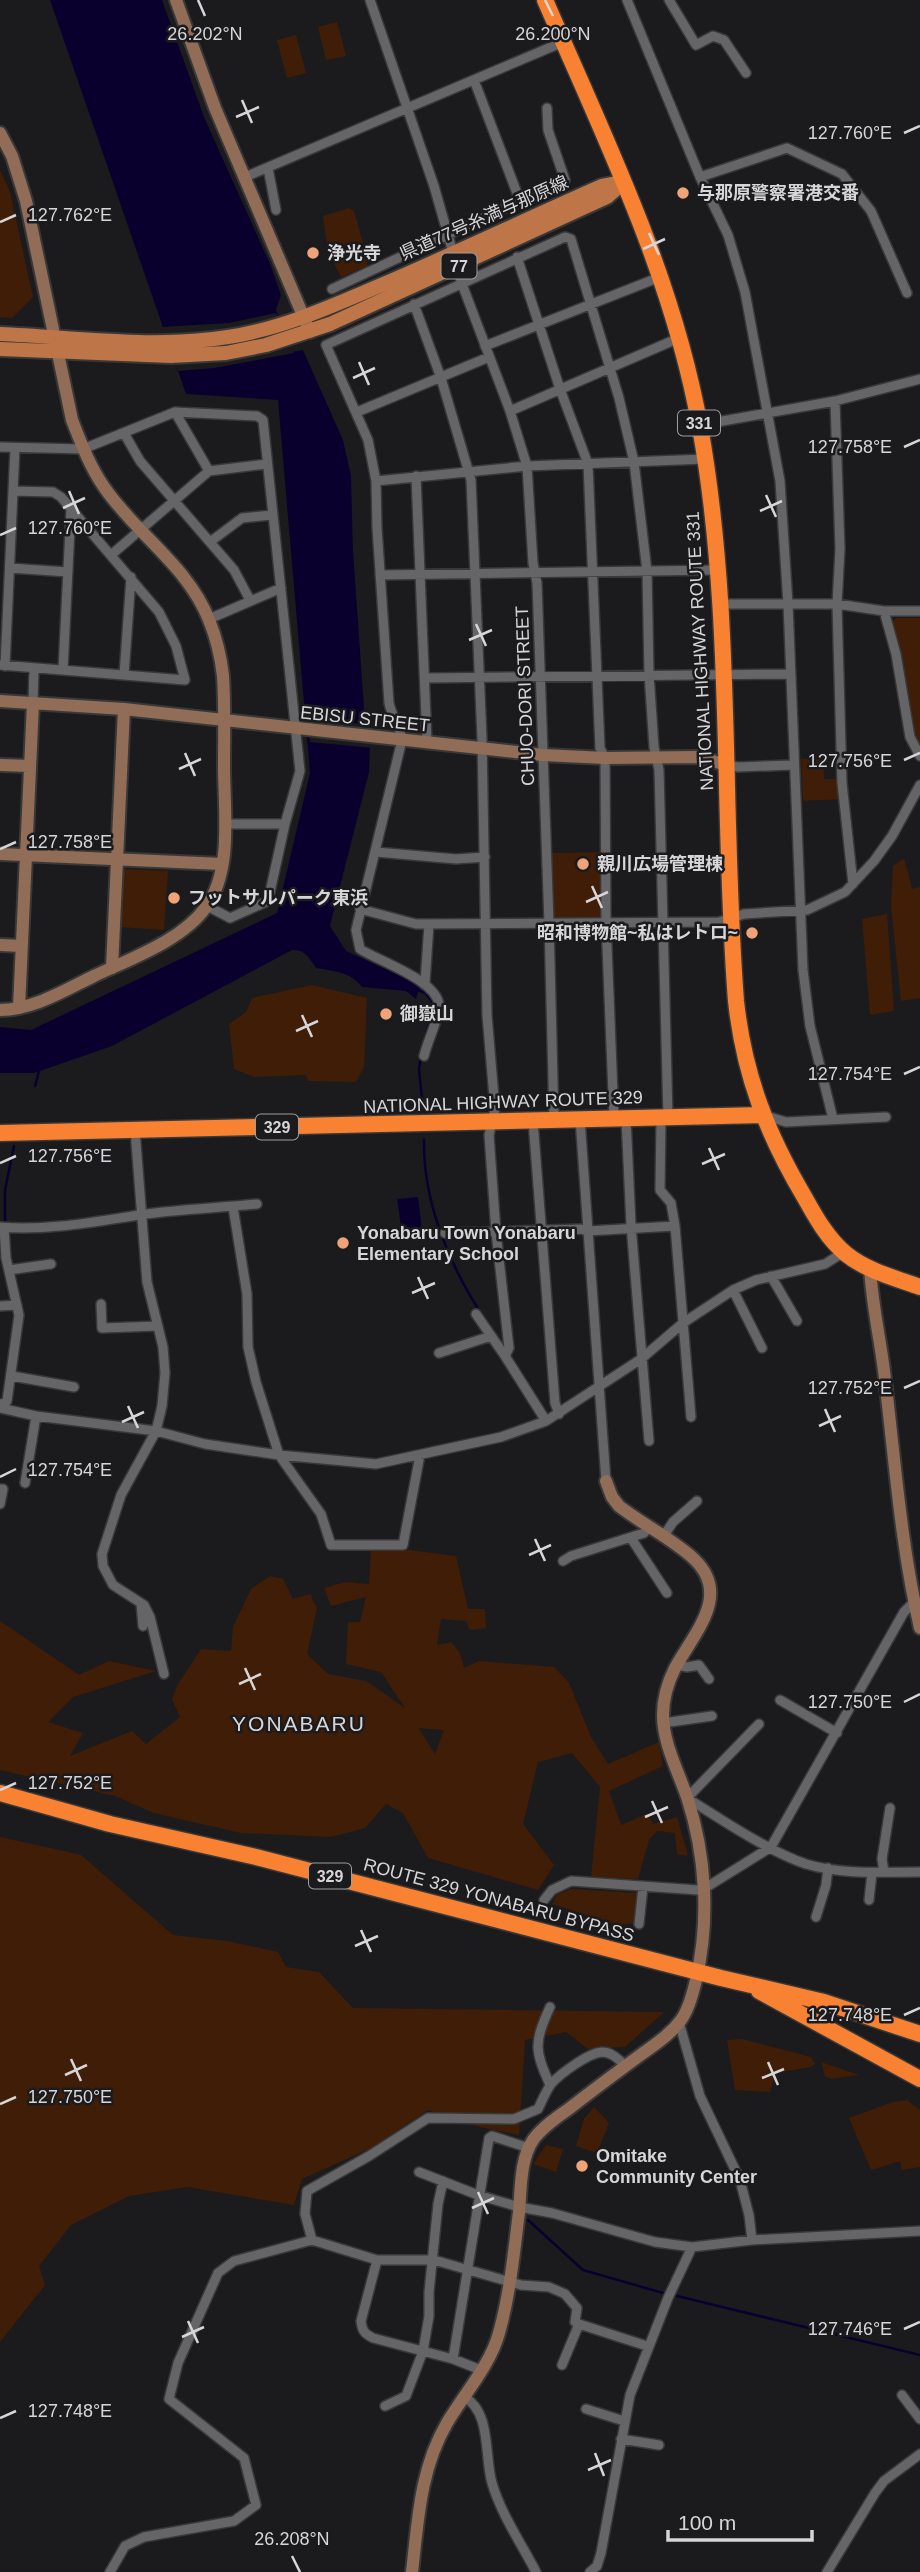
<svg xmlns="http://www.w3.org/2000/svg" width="920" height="2572" font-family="Arial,'Noto Sans JP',sans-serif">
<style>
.green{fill:#401d06;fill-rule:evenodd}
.water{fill:#0a002e}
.pier{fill:#1b1b1d}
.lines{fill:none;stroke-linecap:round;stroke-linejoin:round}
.stream{stroke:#0a002e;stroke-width:2.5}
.street-casing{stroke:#383839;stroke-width:12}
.secondary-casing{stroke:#383839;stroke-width:16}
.primary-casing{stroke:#383839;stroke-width:18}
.highway-casing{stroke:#383839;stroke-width:19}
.street{stroke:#656568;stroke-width:9}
.secondary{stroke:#916d58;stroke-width:12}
.primary{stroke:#be7648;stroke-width:14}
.highway{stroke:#f98132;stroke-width:16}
.ticks{fill:none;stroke:#d6d6d8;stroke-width:2.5}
.poi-dot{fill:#efa378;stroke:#1b1b1d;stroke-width:2.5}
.labels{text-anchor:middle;stroke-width:5;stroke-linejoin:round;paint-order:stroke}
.shield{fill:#1b1b1d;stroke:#9e9ea0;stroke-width:2}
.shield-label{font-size:16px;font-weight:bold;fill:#d6d6d8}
.poi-label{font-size:18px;font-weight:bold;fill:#d6d6d8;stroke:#1b1b1d;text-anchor:start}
.street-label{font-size:18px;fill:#d6d6d8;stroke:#1b1b1d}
.quarter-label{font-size:21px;letter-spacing:2px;fill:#d6d6d8;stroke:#1b1b1d}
.ticks-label{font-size:18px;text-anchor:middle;fill:#d6d6d8;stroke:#1b1b1d;stroke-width:5;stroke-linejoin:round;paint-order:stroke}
</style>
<rect width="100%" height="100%" fill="#1b1b1d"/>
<path class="green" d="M337,22L346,56L326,60L318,27Z
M296,35L306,73L287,78L277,40Z
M0,170L10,192L33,297L12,318L0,317Z
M349,208L354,211L367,258V266L341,277L328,252L323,216Z
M896,618H920V747L914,735L900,649L892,622Z
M823,758L824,779H838L840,799L803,801L801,759Z
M602,852V913L599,918H554L552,853Z
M904,858L912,889L920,887V998L901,1001L891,906L893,866Z
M123,869L168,871L164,930L119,927Z
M887,914L894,1011L870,1015L862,919Z
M312,985L367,998L364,1067L356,1082L308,1081L306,1075L254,1077L234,1069L229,1024L246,1012L252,998Z
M371,1550H409L456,1556L468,1609H485L486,1628L470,1630L466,1621L441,1619L437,1645L451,1642L460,1653L464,1668L479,1661L554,1667L569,1683L591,1737L608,1764L659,1742L663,1766L609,1791L621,1825L647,1814L653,1824L677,1817L688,1856L677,1854L675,1833L657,1831L649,1840L638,1879L591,1877L600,1787L572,1753L538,1762L523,1824L554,1865L538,1890L428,1858L403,1813L386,1804L365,1828L331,1837L241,1833L154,1813L115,1796L0,1770V1621L79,1675L109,1661L156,1671L73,1697L48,1722L83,1733L70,1756L132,1731L146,1744L180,1717L172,1699L178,1684L201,1649L231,1651L233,1627L251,1589L270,1576L283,1579L293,1599L310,1594L317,1608L307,1654L328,1674L366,1681L405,1708L381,1672L346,1664L348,1622H360L366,1597L331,1606L324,1588L345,1582L369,1584ZM419,1728L444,1730L435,1754L419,1729Z
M0,1837L81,1855L173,1935L227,1941L278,1952L286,1967L319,1972L353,2008L664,2012L625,2047L588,2049L566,2032L525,2040L519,2135L471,2125L428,2110L371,2148L302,2179L294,2205L187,2187L129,2196L71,2225L39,2266L45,2285L0,2342Z
M571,1889L638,1893L635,1923L619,1925L552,1904L557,1895Z
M742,2039L811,2057L815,2064L811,2067L776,2073L770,2092L735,2090L727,2040Z
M821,2062L859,2075L831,2079L825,2076Z
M907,2100L920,2110V2167L902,2170L900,2161L871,2170L849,2118L893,2102Z
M594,2107L609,2123L597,2153L576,2146L584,2119Z
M546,2145L563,2149L556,2172L533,2164Z"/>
<path class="water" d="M50,0H162L204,117L270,264L281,295L276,310L292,352L303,350L343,440L351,476L353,551L364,708L370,748L369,772L330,926L346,951L420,985L416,999L406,991L362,987C351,972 333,971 316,968C309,958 305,949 292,950L112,1046L34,1073H0V1027L31,1030L277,913L310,773L278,400L186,394Z
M418,1197L422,1230L402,1233L397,1199Z"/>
<path class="pier" d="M276,313L294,353L214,368L178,371L162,327L229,323Z
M307,718L370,725L374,748L310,742Z"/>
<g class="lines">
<path class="stream" d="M418,990L425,993L432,1001V1011L424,1043
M421,1056L419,1069L423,1109
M35,1086L39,1071
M424,1140C423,1204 451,1269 486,1321
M5,1221V1190L14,1146
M528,2220L583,2270L663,2293
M673,2295L920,2355"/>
<defs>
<path id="street" d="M370,0L434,186L462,284L510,411L527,466L533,563L537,583L549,923L554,1120
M627,0L700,177L728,235L745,292L780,481L788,604L803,970L810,1026L833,1119
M669,0L696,45L713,36L724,40L746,73
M474,80L520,201
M268,168L276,210
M245,177L563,42
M700,177L787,148L842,174L871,211L907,293
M517,257L560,389L588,464L600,748L605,758L606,922L614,1118
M332,289L565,180L548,130L547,108
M414,304L441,378L471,480L482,739L487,1015L495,1109L489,1135L496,1232L509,1348L505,1356L546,1421
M485,346L660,277
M835,401L840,549L837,604L842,783L853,884
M510,411L679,338
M175,412L209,471
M357,412L489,357
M700,425L835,401L920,379
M124,433L140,461L234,570L250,600
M0,447L83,449L175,412L257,416L263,420L300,771L285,824L268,901L230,918L207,906
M416,476L427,742
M376,481L527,466L705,459
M210,542L242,518L272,515
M111,555L209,471L267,464
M10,568L68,572
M380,575L719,570
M721,604H837L884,611H920
M884,611L896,654L910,737L920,756
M209,619L281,588
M0,665L185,680L176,646L159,612L61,497L53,492L13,491
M5,666L15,448
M63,670L71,508
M124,675L131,577
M426,678L790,674
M33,703L34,668
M727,765L738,767L793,765
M224,824H285
M376,852L456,859L485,857
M360,909L416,924L719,922L744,914L807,910L845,892L874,861L892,836L920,785
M425,983L429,924
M424,1056C428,1040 436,1025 439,1009C443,982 380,962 360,949L356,930L402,740C400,726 392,717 389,703L377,528L376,481L368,440L326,345L565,237L571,239L619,398L634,462L647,571L649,674L654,747L659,770L668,1117
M763,1115L786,1122L886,1117
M661,1117L660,1190L671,1203L675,1226L691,1417
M626,1118L631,1225L649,1441
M580,1119L606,1481
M533,1121L555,1403L559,1414
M135,1130L147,1282L163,1347L165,1373L162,1406L156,1431L121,1495L102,1554L103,1566L113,1585L144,1605L150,1617L164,1674
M233,1207L247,1294L248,1347L256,1382L279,1455L321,1514L331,1545H403L420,1455
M0,1227C47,1231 93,1222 139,1215C178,1209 218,1208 257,1204
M445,1233L581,1229L587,1231L675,1226
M9,1270L51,1264
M771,1276L797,1321
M733,1290L762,1348
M101,1304L102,1328L158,1326
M0,1306L17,1305
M476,1314L505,1356
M439,1353L491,1336
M12,1376L74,1387
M0,1405L7,1401L19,1315L6,1258L4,1228
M0,1408L36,1416L156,1431L205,1444L279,1455L376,1464L501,1437L546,1421L641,1359L683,1323L733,1290L756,1280L825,1264L844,1252
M25,1483L36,1416
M0,1489H3L0,1504
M663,1537L673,1522L697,1501
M631,1538L667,1593
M563,1561L571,1556L644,1533L648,1528
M141,1604L143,1626
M677,1665L687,1667L699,1665L709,1679
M780,1700L837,1733
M663,1723L712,1716
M759,1724L687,1798C722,1820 768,1851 806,1864C843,1875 883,1872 920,1872
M884,1872L882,1859L890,1808
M544,1900L552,1890L571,1881L698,1890L710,1885L771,1847L904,1612L914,1602
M869,1900L872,1873
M816,1917L826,1885L828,1868
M639,1924L643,1887
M679,2022L700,2096L740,2180L749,2215L752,2240
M550,2085C534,2049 534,2043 550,2007
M419,2172L478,2195L519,2207L552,2213L655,2242L692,2247L752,2240L920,2231
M312,2240L305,2214L307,2191L369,2156L428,2118L514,2119L538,2109C542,2101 546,2091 551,2084C560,2074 588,2053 602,2052C612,2052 619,2060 626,2066
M377,2260L361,2321C362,2331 365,2334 373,2338L453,2359L481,2370
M453,2359L489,2138L492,2136L529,2148
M562,2365L579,2324
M902,2395L920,2419
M464,2397C492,2412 484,2457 492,2483C501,2514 521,2543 536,2572
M385,2406L406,2396L423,2351L429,2316V2292L438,2204L443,2181
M586,2409L624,2421
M621,2439L659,2445
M110,2572L125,2546L144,2537L234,2521L256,2505L244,2458L169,2399L178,2363L218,2273L234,2261L312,2240L377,2260H434L521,2285L549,2287L565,2294L577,2308L575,2322L579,2324L647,2346
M590,2572L597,2566L601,2553L630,2395L668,2298L692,2247
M827,2572L875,2493L884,2481L920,2454"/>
<path id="secondary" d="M176,0L215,108L310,332
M0,133L12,156L26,201L72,420C81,443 90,467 104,487C136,534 188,566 209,620C216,637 221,658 223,676C225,706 224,737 224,767C224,810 233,870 206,907C183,940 130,959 94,976C65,990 33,1010 0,1010
M0,701L124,709L543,755L605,758L698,757L727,765
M0,765L30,766
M0,854L222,864
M0,945L22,946
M112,968L124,709
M19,1008L33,703
M870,1268C872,1306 881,1342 885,1379C895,1462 901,1546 920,1628
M412,2572C418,2521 420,2469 447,2423C464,2394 490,2366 499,2333C510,2294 514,2252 519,2212C521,2189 520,2159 533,2140C542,2127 558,2117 570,2108C593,2090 616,2073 639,2056C654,2045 670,2035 681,2020C689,2009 693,1993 696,1980C710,1920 706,1855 687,1797C678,1771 663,1743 663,1715C663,1699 668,1682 675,1668C694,1633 732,1595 694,1559C674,1540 642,1524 619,1506L612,1497L606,1481"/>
<path id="primary" d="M0,334C74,337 155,349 228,337C281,329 330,307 379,286C454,254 527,219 602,186L623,182
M0,349L171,356L226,353L266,345L330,324L607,197L624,182"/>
<path id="highway" d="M545,0C605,139 673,276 700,427C734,616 721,810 736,1001C744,1075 767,1134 805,1198C816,1218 828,1239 846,1254C867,1271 895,1278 920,1287
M0,1133L763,1115
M0,1793L110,1824L256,1857L721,1978L824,2002L920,2034
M759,1991L920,2079"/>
</defs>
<use href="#street" class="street-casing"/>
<use href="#secondary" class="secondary-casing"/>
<use href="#primary" class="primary-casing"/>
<use href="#highway" class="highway-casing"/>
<use href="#street" class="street"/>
<use href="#secondary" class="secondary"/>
<use href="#primary" class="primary"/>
<use href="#highway" class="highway"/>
</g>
<path class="ticks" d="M198,0L205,16M545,0L553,16M242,100L252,123M236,117L259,107M904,133L920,126M0,222L16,215M649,233L659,255M643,249L665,239M359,362L369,385M353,378L375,368M904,447L920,440M69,491L79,514M766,495L776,517M63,508L85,498M760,511L782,501M0,535L16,528M476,624L486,646M469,640L492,630M185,753L195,776M904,760L920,753M179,769L201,759M0,849L16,842M592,886L602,908M586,902L608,892M302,1015L312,1037M296,1031L318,1021M904,1074L920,1067M709,1148L719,1170M0,1163L16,1156M702,1164L725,1154M418,1277L428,1299M412,1293L435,1283M904,1388L920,1381M128,1406L138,1428M825,1409L835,1432M122,1422L144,1412M819,1426L841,1416M0,1477L16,1469M535,1539L545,1561M529,1555L551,1545M245,1668L255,1690M239,1684L261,1674M904,1702L920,1694M0,1790L16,1783M652,1801L662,1823M645,1817L668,1807M361,1930L371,1952M355,1946L378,1936M904,2015L920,2008M71,2059L81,2081M768,2062L778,2085M65,2075L87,2065M762,2078L784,2069M0,2104L16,2097M478,2192L488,2214M472,2208L494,2198M188,2321L198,2343M904,2329L920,2322M182,2337L204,2327M0,2418L16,2411M595,2453L604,2476M588,2470L611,2460M292,2556L300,2572"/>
<g class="poi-dot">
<circle cx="683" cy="193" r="7"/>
<circle cx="313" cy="253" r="7"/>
<circle cx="583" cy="864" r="7"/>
<circle cx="174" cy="898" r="7"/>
<circle cx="752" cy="933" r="7"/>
<circle cx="386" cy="1014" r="7"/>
<circle cx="343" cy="1243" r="7"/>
<circle cx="582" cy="2166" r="7"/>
</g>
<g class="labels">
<g class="shield">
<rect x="441.5" y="253.5" width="35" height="25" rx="5"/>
<rect x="678" y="410.5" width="42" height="25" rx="5"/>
<rect x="256" y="1114.5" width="42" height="25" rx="5"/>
<rect x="309" y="1863.5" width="42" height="25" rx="5"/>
</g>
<g class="shield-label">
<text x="459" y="272">77</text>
<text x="699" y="429">331</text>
<text x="277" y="1133">329</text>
<text x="330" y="1882">329</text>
</g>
<g class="poi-label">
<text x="697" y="199">与那原警察署港交番</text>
<text x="327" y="259">浄光寺</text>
<text x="597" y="870">親川広場管理棟</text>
<text x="188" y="904">フットサルパーク東浜</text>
<text x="738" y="939" text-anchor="end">昭和博物館~私はレトロ~</text>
<text x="400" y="1020">御嶽山</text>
<text x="357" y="1239">Yonabaru Town Yonabaru<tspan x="357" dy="21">Elementary School</tspan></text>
<text x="596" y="2162">Omitake<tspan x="596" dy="21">Community Center</tspan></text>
</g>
<g class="street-label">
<text transform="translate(484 218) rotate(-24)" y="6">県道77号糸満与那原線</text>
<text transform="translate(700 651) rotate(-93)" y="6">NATIONAL HIGHWAY ROUTE 331</text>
<text transform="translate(525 696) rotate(-92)" y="6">CHUO-DORI STREET</text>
<text transform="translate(365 719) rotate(6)" y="6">EBISU STREET</text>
<text transform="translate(503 1102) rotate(-2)" y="6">NATIONAL HIGHWAY ROUTE 329</text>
<text transform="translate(499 1900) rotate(15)" y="6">ROUTE 329 YONABARU BYPASS</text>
</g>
<g class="quarter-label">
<text x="299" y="1731">YONABARU</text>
</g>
</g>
<g class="ticks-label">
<text x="205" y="40">26.202°N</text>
<text x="553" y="40">26.200°N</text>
<text x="850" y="139">127.760°E</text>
<text x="70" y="221">127.762°E</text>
<text x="850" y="453">127.758°E</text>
<text x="70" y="534">127.760°E</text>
<text x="850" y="767">127.756°E</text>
<text x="70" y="848">127.758°E</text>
<text x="850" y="1080">127.754°E</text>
<text x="70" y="1162">127.756°E</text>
<text x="850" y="1394">127.752°E</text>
<text x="70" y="1476">127.754°E</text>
<text x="850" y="1708">127.750°E</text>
<text x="70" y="1789">127.752°E</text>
<text x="850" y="2021">127.748°E</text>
<text x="70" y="2103">127.750°E</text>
<text x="850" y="2335">127.746°E</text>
<text x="70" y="2417">127.748°E</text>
<text x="292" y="2545">26.208°N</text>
</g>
<path d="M668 2530v10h144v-10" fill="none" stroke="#d6d6d8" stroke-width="3.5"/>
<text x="678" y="2530" font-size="21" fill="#d6d6d8" stroke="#1b1b1d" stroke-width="5" paint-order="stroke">100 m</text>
</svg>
